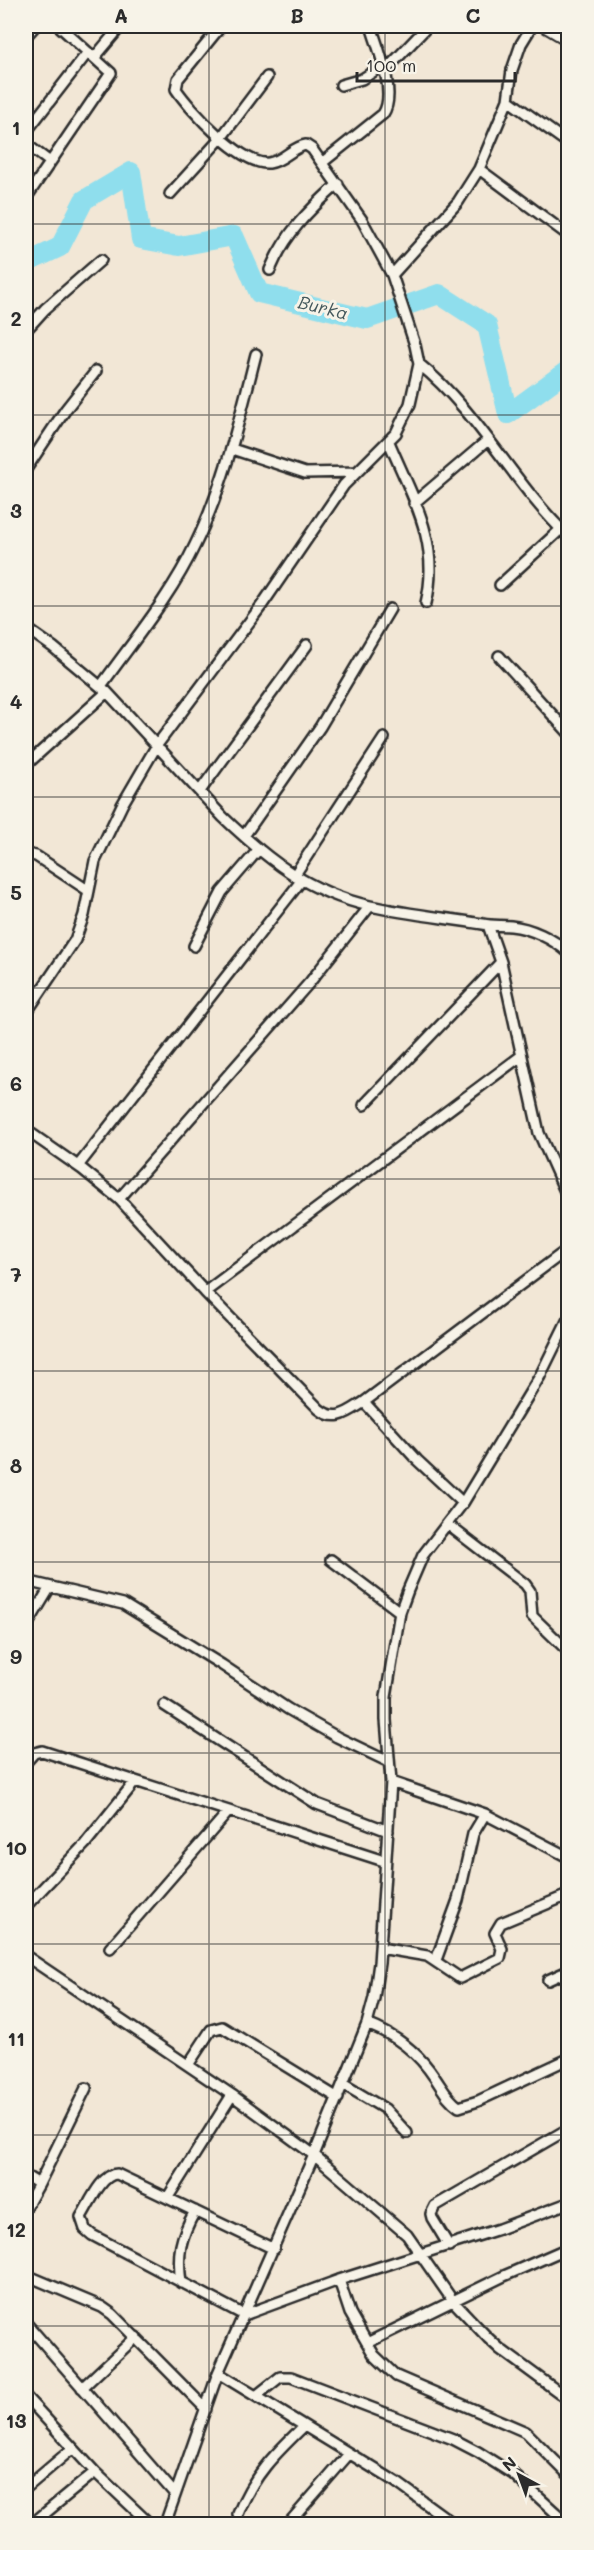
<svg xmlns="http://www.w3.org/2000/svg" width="594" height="2550" font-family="Mali,sans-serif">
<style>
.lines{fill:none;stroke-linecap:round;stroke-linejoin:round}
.river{stroke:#8fdeed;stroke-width:20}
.street-casing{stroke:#2b2b2b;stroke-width:14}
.secondary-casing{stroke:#2b2b2b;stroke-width:16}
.street{stroke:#f7f3e8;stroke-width:9}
.secondary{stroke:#f7f3e8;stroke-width:12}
.grid{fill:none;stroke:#2b2b2b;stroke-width:1.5;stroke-opacity:0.55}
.labels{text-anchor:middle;stroke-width:6;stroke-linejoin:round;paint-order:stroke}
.water-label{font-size:18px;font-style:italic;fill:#44585c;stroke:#f7f3e8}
.neatline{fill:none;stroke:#2b2b2b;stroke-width:2}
.grid-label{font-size:20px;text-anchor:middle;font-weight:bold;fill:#2b2b2b}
</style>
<rect width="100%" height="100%" fill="#f2e7d6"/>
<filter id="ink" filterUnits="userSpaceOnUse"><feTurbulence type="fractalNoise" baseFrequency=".0167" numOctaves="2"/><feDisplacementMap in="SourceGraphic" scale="12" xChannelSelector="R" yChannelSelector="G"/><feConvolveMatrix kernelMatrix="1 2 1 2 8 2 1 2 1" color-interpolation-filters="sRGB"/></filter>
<g filter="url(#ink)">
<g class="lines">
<path class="river" d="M26,263L60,247L84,200L131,172L141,239L179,246L234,236L259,293L367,319L439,294L487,325L508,414L568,370"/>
<defs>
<path id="street" d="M26,36L35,26
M95,57L121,26
M384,72L428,26
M341,85L362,79L382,66
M508,100L568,143
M26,132L88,52
M26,144L50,162
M323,162L383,114C397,94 378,48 371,26
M479,169L568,235
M170,194L221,138L267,77
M26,198L111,73L59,26
M270,270C285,234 309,210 338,184
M392,275L458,202L479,169L508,100L512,70L521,44L532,26
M26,330L45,309L101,260
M419,364C479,412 513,484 568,536
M389,442C412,497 441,542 426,603
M232,449L305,473L356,472
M26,469L66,409L96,371
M414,503L488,440
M500,585L561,529
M26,628L53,647L107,692L223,817C268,860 308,892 370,906C407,914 446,918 483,924C492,926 501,925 511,926C531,928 553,939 568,952
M499,656L568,732
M101,686C133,641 171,596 195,545C224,486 240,417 256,354
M26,765L107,692
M200,791L307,645
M244,836L320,727L390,609
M26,854L36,856L89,891
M294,876L384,738
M488,925L501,962L539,1133L568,1198
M194,946L222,892L259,849
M26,1013L75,940L84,915L95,861L122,805L157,745L262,605L344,485L396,433L410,404L419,364L415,345L392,275L362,220L312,149L306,145C292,147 284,161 269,163C242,166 190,110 176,89L178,79L221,26
M364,1105L501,962
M26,1130L82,1169L119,1199L205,1292L319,1409C336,1423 348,1412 364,1402L568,1249
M78,1166L301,881
M119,1199L310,982L370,906
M205,1292L521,1056
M364,1402L417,1460L463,1503
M447,1524L525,1584L530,1591L532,1616L568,1651
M331,1560L400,1612
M26,1581L123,1604L222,1665L288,1709L337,1737L389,1762
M26,1627L49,1589
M164,1705L317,1804L388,1831
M26,1762L34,1753L42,1751L384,1861
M391,1782L485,1814L568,1857
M26,1906L85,1844L134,1783
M110,1948L229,1811
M380,1948L427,1956L460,1978L500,1958L502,1949L495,1933L501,1923L568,1895
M26,1956L232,2095L314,2155L407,2235L453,2301L488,2338L500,2349L568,2399
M436,1960L458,1900L473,1834L485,1814
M548,1980L568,1971
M367,2024C396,2035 418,2052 435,2078C442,2088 448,2100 459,2107L478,2101L568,2059
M188,2065L211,2030L222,2027L338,2098
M343,2084L385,2109L407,2133
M26,2176L39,2184
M168,2197L232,2095
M26,2207L39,2184L86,2088
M449,2246L432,2218L431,2214L435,2206L568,2129
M274,2249L117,2174C101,2174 89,2205 81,2217L85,2229L92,2235L244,2315L339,2280L499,2229L568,2203
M26,2275L102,2307L112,2314L206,2409
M339,2280L350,2313L374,2355L396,2376L526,2432L568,2474
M181,2283C177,2253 180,2238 195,2211
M26,2323L175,2494
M367,2343L504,2276L568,2248
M218,2373L396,2482L454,2524
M82,2388L136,2337
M256,2396L280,2377H291L453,2439L478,2452L513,2474L568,2524
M26,2397L95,2472L150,2524
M26,2488L73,2448
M238,2514C253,2475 275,2454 304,2426
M32,2524L95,2472
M165,2524L218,2373L314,2155L367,2024L374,1998L379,1963L391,1782L386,1720V1697L400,1612L408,1590L423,1555L463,1503L540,1376L568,1319
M288,2524L349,2454"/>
<path id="secondary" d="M546,26L568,39"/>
</defs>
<use href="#street" class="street-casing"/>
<use href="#secondary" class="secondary-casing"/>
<use href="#street" class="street"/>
<use href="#secondary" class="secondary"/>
</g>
</g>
<path class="grid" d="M209,26V2524M385,26V2524M26,224H568M26,415H568M26,606H568M26,797H568M26,988H568M26,1179H568M26,1371H568M26,1562H568M26,1753H568M26,1944H568M26,2135H568M26,2326H568"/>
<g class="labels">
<g class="water-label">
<text transform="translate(323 308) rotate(14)" y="6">Burka</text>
</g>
</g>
<rect width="594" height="2550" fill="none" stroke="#f7f3e8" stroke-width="66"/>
<g transform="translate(519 2475) rotate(319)" stroke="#f7f3e8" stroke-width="4.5" paint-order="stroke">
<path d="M0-4.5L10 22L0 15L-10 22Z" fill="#2b2b2b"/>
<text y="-9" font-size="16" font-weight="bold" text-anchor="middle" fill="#2b2b2b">N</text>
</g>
<path d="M357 72v9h158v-9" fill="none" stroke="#2b2b2b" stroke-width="3"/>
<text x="366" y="72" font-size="18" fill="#2b2b2b" stroke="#f7f3e8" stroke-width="4.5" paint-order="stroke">100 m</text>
<rect x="33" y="33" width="528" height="2484" class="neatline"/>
<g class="grid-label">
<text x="121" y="23">A</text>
<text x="297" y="23">B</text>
<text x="473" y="23">C</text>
<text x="16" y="135">1</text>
<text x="16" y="326">2</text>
<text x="16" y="518">3</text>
<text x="16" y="709">4</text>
<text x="16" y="900">5</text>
<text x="16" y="1091">6</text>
<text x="16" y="1282">7</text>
<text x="16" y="1473">8</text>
<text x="16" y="1664">9</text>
<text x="16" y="1855">10</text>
<text x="16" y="2046">11</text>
<text x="16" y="2237">12</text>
<text x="16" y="2428">13</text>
</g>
</svg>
